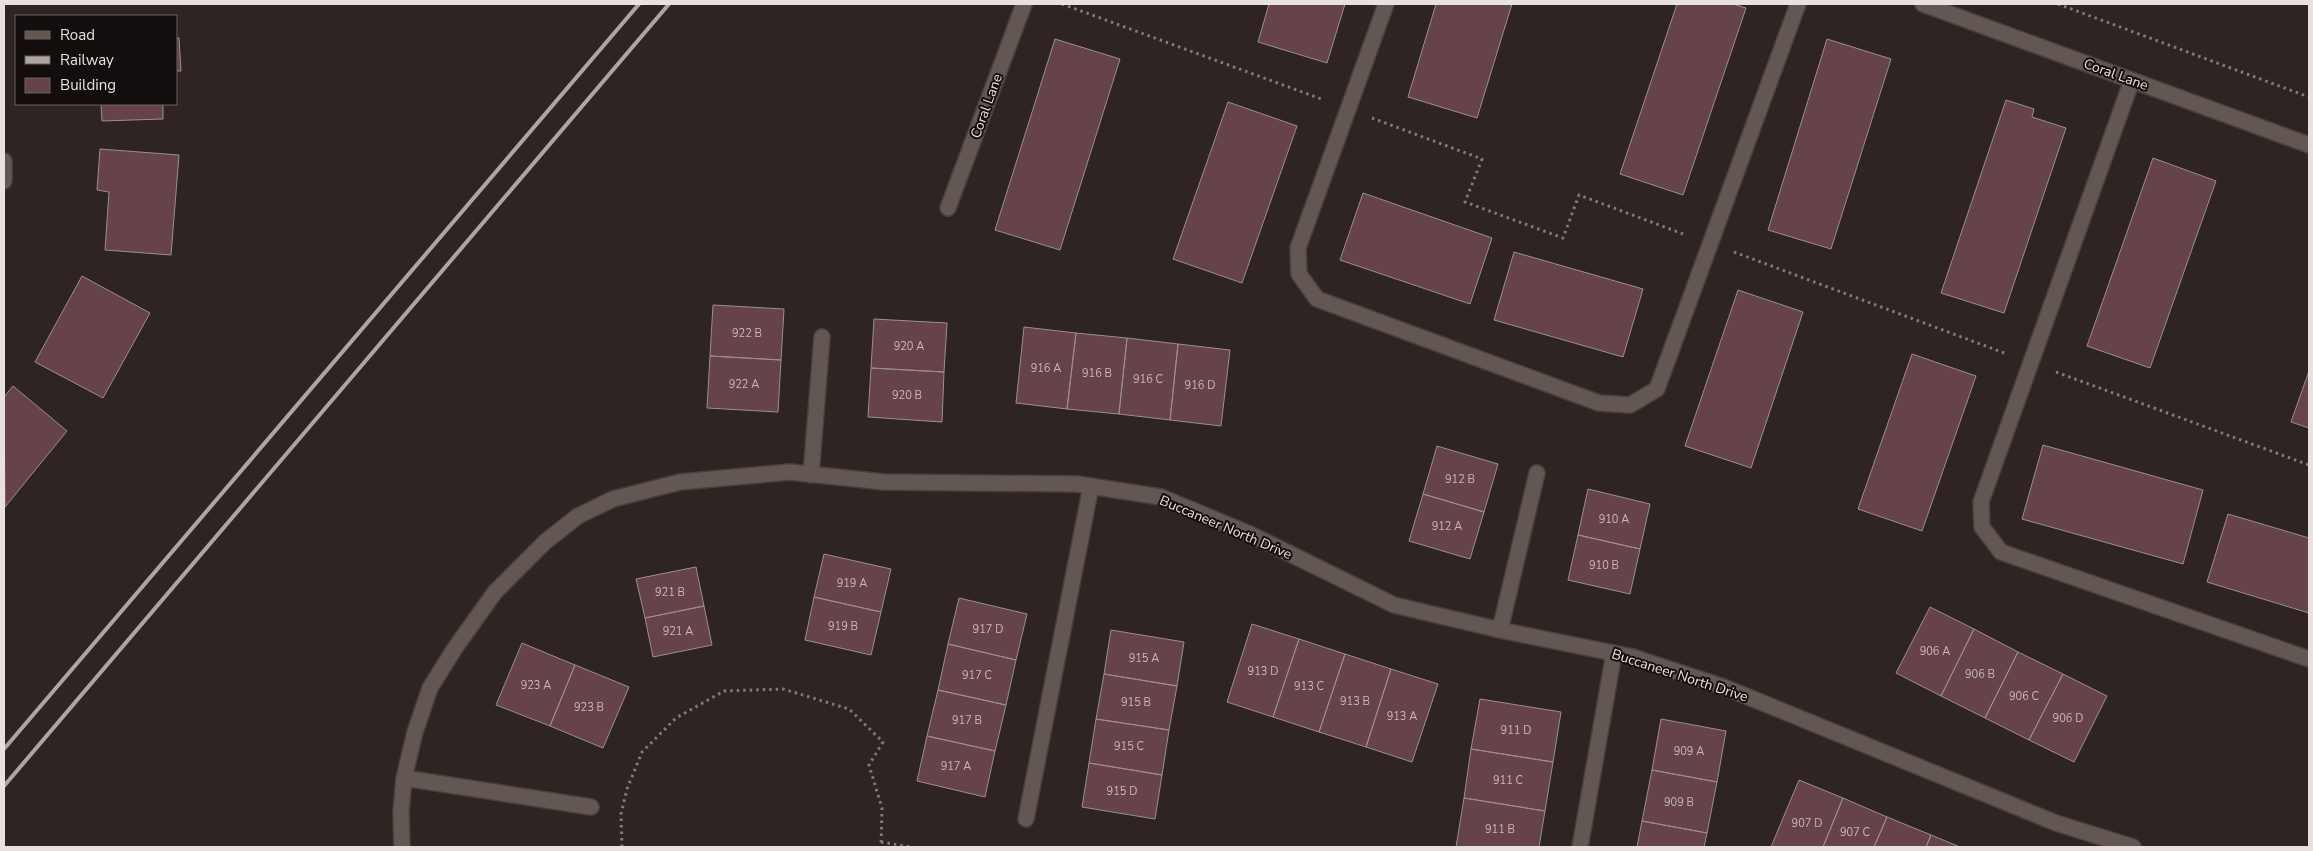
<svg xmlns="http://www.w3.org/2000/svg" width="2313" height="851" font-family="'Nunito Sans',sans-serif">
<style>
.building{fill:#66424b;stroke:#9c8f91}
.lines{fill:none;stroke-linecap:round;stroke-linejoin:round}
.minor-casing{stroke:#48403e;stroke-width:18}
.path{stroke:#847b78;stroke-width:3;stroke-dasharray:2.5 4;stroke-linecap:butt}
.minor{stroke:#635754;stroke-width:15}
.rail{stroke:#ada5a3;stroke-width:4}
.labels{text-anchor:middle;stroke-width:4;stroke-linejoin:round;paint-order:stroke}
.number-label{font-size:11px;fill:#c8b9ba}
.street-label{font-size:14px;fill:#e8e1df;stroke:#130e0d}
</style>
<rect width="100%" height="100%" fill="#2e2421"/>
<path class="building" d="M1269,4H1345L1327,63L1258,42Z
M1436,4H1512L1477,118L1408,97Z
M1677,4H1733L1746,8L1683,195L1620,174Z
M176,38H179L181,71H176Z
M1055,39L1120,59L1060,250L995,230Z
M1827,39L1891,59L1831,249L1768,230Z
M2006,100L2034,109L2032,117L2066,128L2004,313L1941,293Z
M1228,102L1297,126L1242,283L1173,259Z
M101,104H163V119L102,121Z
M100,149L179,155L171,255L105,250L109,192L97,190Z
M2153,158L2216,181L2150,368L2087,346Z
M1363,193L1492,238L1470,304L1340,260Z
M1514,252L1643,289L1623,357L1494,320Z
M82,276L150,313L103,398L35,362Z
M1738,290L1803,312L1751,468L1685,446Z
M713,305L784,309L781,360L710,356Z
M874,319L947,323L944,372L871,368Z
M1024,327L1076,333L1067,409L1016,403Z
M1076,333L1127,338L1119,414L1067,409Z
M1127,338L1178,344L1170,420L1119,414Z
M1178,344L1230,350L1221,426L1170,420Z
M1912,354L1976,376L1922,531L1858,509Z
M710,356L781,360L778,412L707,408Z
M871,368L944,372L942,422L868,417Z
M2309,371V428L2291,422Z
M13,386L67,431L5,507L4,397Z
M2043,445L2203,490L2183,564L2022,519Z
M1437,446L1498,464L1484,512L1423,494Z
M1588,489L1650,504L1640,549L1578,535Z
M1423,494L1484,512L1470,559L1409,541Z
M2228,514L2309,538V613L2207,582Z
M1578,535L1640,549L1630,594L1568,580Z
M824,554L891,569L881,612L814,597Z
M696,567L704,606L645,618L636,579Z
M814,597L881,612L871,655L805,640Z
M959,598L1027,614L1016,660L948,644Z
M704,606L712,645L653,657L645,618Z
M1930,607L1974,629L1941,696L1896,673Z
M1252,624L1299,639L1273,717L1227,702Z
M1974,629L2018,652L1985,718L1941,696Z
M1111,630L1184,642L1177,686L1104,674Z
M1299,639L1345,654L1319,732L1273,717Z
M522,643L575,665L550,726L496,705Z
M948,644L1016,660L1006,705L938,690Z
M2018,652L2063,674L2029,740L1985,718Z
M1345,654L1391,669L1366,747L1319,732Z
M575,665L629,687L603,748L550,726Z
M1391,669L1438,684L1412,762L1366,747Z
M1104,674L1177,686L1169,730L1096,719Z
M2063,674L2107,696L2074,762L2029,740Z
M938,690L1006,705L995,751L927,736Z
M1480,699L1561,712L1553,762L1471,749Z
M1096,719L1169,730L1162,775L1089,763Z
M1661,719L1726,731L1717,782L1652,770Z
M927,736L995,751L985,797L917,781Z
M1471,749L1553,762L1545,811L1464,798Z
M1089,763L1162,775L1155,819L1082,807Z
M1652,770L1717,782L1707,833L1642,821Z
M1799,780L1843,798L1823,847H1771Z
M1464,798L1545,811L1539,847H1456Z
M1843,798L1887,817L1874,847H1823Z
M1887,817L1931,835L1926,847H1874Z
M1642,821L1707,833L1704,847H1637Z
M1931,835L1960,847H1926Z"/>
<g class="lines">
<defs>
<path id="minor" d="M1386,4L1298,248L1299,274L1317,299L1599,403L1630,405L1657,389L1798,4
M1923,4L2309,145
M2132,80L1981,502L1982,527L2001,552L2309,659
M4,161V181
M948,208L1024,4
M811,475L822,337
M1500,630L1537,473
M404,778L591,807
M1026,819L1091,486
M402,847L401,812L404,778L415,732L430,688L455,648L495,592L545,542L578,516L613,499L680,482L790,472L884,482L1077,484L1161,497L1250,534L1394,605L1500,630L1633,657L1724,687L2056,823L2133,847
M1580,847L1614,653"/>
</defs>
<use href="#minor" class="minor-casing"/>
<path class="path" d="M1062,4L1324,100
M2058,4L2309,97
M1372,118L1482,159L1465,202L1563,238L1579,195L1686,235
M1734,252L2007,354
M2056,372L2309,465
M881,842L911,847
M622,847L621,814L627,789L642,752L676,718L724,691L783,689L849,709L883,742L869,765L882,808L881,847"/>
<use href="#minor" class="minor"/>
<path class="rail" d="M4,749L639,4
M4,786L669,4"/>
</g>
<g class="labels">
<g class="number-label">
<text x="747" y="337">922 B</text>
<text x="909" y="350">920 A</text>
<text x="1046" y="372">916 A</text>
<text x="1097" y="377">916 B</text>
<text x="1148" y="383">916 C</text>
<text x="744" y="388">922 A</text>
<text x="1200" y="389">916 D</text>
<text x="907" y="399">920 B</text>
<text x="1460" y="483">912 B</text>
<text x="1614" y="523">910 A</text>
<text x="1447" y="530">912 A</text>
<text x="1604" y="569">910 B</text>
<text x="852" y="587">919 A</text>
<text x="670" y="596">921 B</text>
<text x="843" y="630">919 B</text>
<text x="988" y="633">917 D</text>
<text x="678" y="635">921 A</text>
<text x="1935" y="655">906 A</text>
<text x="1144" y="662">915 A</text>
<text x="1263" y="675">913 D</text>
<text x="1980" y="678">906 B</text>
<text x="977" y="679">917 C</text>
<text x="536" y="689">923 A</text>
<text x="1309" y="690">913 C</text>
<text x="2024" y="700">906 C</text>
<text x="1355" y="705">913 B</text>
<text x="1136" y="706">915 B</text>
<text x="589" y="711">923 B</text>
<text x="1402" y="720">913 A</text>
<text x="2068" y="722">906 D</text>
<text x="967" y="724">917 B</text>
<text x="1516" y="734">911 D</text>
<text x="1129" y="750">915 C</text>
<text x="1689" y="755">909 A</text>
<text x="956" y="770">917 A</text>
<text x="1508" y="784">911 C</text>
<text x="1122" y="795">915 D</text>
<text x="1679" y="806">909 B</text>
<text x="1807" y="827">907 D</text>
<text x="1500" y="833">911 B</text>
<text x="1855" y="836">907 C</text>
</g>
<g class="street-label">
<text transform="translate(2116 74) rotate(20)" y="5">Coral Lane</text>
<text transform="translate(986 106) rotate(-70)" y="5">Coral Lane</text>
<text transform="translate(1226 527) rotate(23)" y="5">Buccaneer North Drive</text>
<text transform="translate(1680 675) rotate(18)" y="5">Buccaneer North Drive</text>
</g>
</g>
<rect width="2313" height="851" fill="none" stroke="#e8e1df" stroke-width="10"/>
<rect x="15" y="15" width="162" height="90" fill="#130e0d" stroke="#686261"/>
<rect x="25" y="31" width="25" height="8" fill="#635754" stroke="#686261"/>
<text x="60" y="40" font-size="15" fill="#e8e1df">Road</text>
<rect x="25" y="56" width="25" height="8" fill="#ada5a3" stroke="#686261"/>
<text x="60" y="65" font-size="15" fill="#e8e1df">Railway</text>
<rect x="25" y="78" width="25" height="15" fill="#66424b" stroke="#686261"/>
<text x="60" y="90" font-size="15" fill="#e8e1df">Building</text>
</svg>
